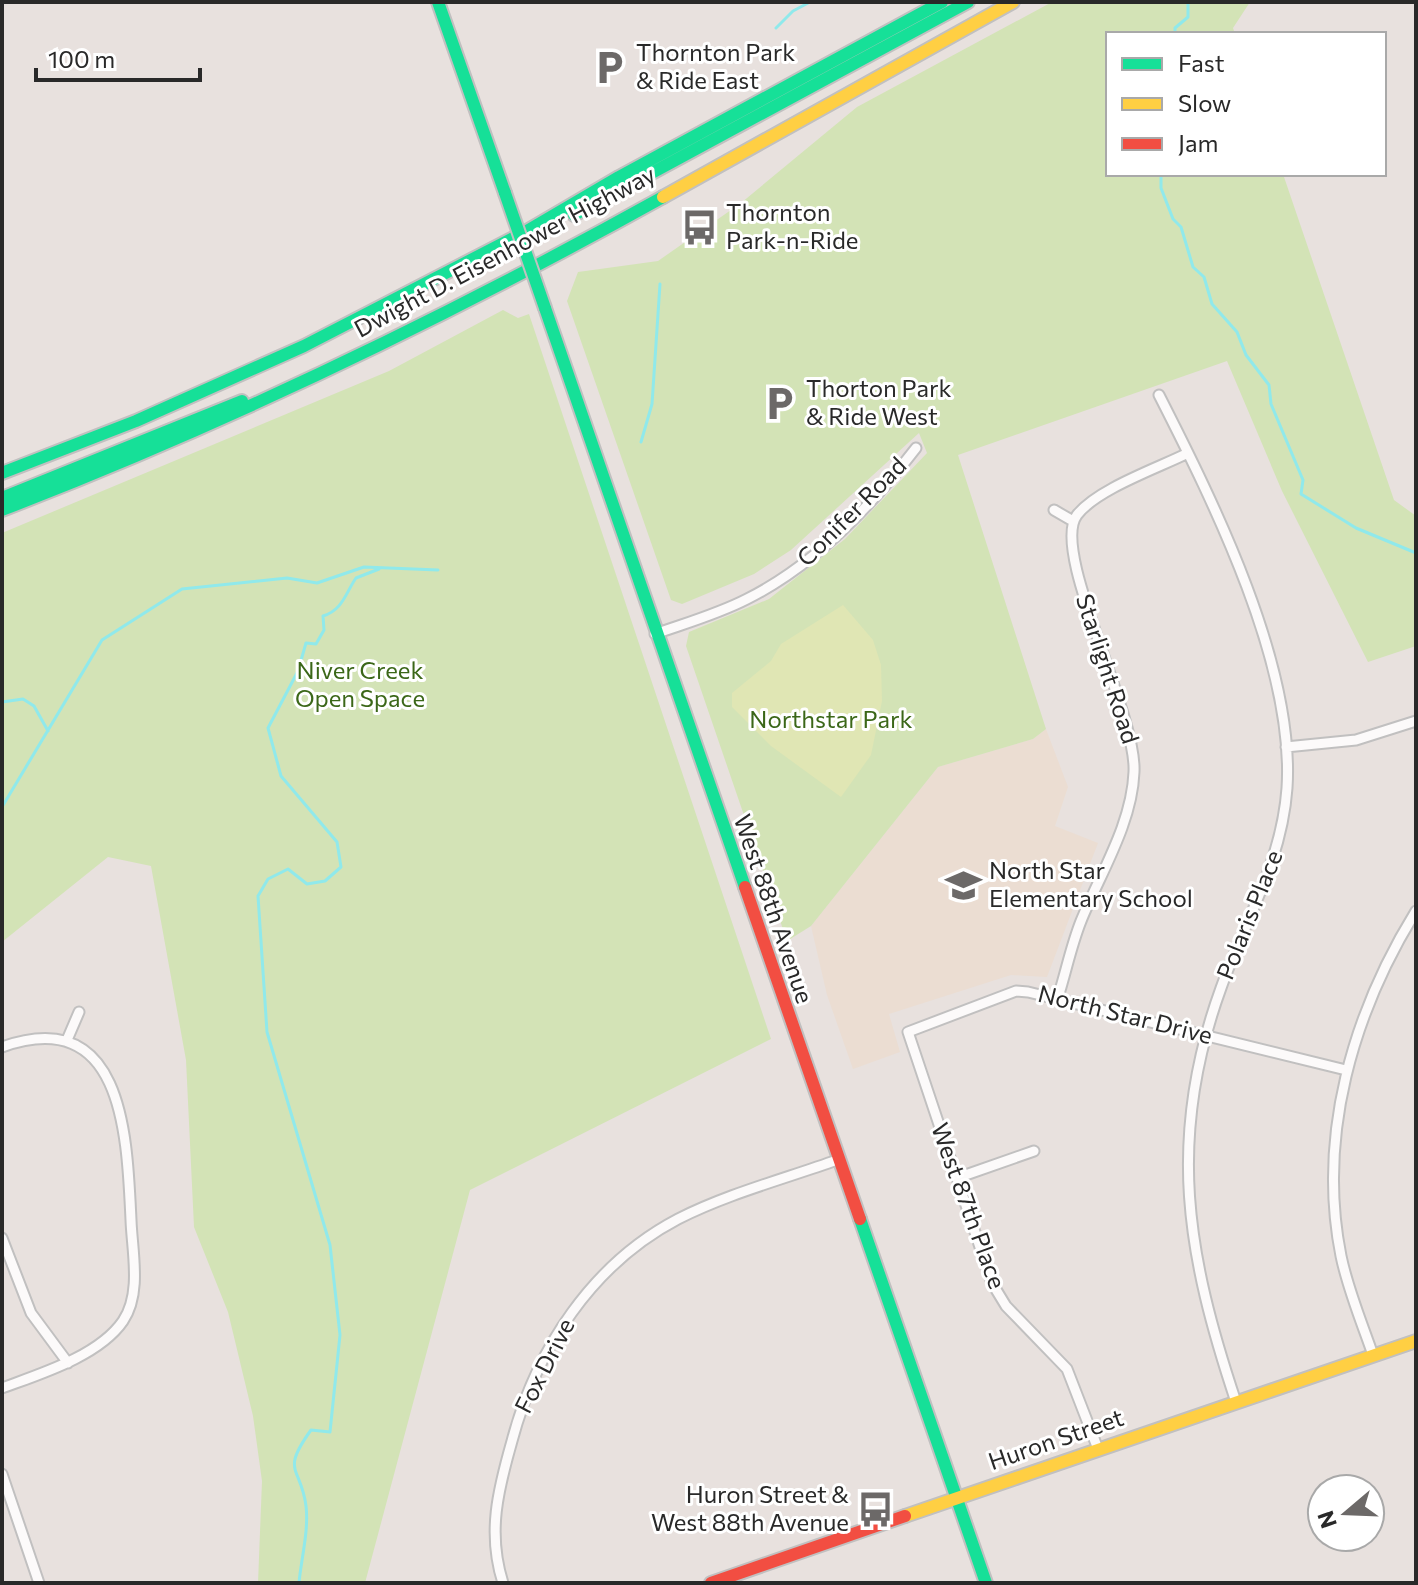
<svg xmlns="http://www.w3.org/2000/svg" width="1418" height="1585" font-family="Commissioner,sans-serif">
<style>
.education{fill:#ebddd2}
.green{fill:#d3e3b6}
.pitch{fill:#e0e6b4}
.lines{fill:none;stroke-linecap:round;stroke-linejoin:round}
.stream{stroke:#90e9eb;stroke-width:3}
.street-casing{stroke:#c1c0c0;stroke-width:13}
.fast-casing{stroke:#c1c0c0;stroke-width:16}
.slow-casing{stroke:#c1c0c0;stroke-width:16}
.jam-casing{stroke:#c1c0c0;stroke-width:16}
.street{stroke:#fcfafa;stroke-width:9}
.fast{stroke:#16e098;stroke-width:12}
.slow{stroke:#ffcf43;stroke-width:12}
.jam{stroke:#f24e42;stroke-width:12}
.fast-bridge-casing{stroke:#c1c0c0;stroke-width:16;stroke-linecap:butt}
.fast-bridge{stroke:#16e098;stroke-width:12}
.labels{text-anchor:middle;stroke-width:6;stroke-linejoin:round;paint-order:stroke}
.poi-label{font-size:24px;fill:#292929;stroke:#fff;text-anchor:start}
.street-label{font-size:24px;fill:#292929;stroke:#fff}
.park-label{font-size:24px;fill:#3b6718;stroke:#fff}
</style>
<rect width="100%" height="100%" fill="#e8e1de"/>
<path class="education" d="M1046,729L1068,787L1055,826L1098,843L1047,977L1011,975L889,1014L900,1052L853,1069L827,995L811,926L938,767L1033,739Z"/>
<path class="green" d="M1052,2H1250L1233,28L1235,34H1108V174H1283L1394,500L1416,516V646L1368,662L1282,491L1227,361L958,455L1046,729L1033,739L938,767L811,926L787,941L686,646L689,632L769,599L845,539L927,453L919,433L791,550L754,574L682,604L671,600L567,301L578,272L658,261L741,203L857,107Z
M503,310L518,318L529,314L771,1039L470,1190L365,1583H258L262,1481L253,1416L228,1312L194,1227L186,1060L151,866L108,857L2,942V533L389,371Z"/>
<path class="pitch" d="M843,605L873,640L881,665L882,701L871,755L841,797L771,746L732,707V693L771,661L781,644Z"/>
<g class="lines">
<path class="stream" d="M776,28L793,11L810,2
M1175,34V28L1188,17V2
M1161,174V188L1173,219L1181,227L1193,267L1204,277L1212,304L1237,332L1246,355L1269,385L1271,404L1303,480L1301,494L1356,528L1416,553
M641,442L652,404L660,284
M2,702L23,699L34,706L48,731
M2,807L102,640L182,589L287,578L317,583L364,567L438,570
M299,1583C301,1560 309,1530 306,1506C301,1466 280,1473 311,1430L330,1432L340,1335L330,1245L267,1032L258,896L268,879L288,869L307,884L325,881L341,867L337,842L281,776L268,728L298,671L306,643L316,644L324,630L323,616C343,610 346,592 356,578L379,569"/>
<defs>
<path id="street" d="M1159,395C1214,503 1295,666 1287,788C1282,861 1245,921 1221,988C1166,1139 1187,1255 1236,1402
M1054,510L1073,521
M655,634C686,623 718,614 747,599C813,566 872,505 916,448
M1286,747L1356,740L1416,721
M1058,997C1066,972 1071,946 1081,921C1100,874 1132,824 1134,772C1137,713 1050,551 1077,515C1097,489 1158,468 1188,453
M67,1040L79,1012
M2,1047C124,1004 127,1136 131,1220C132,1251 142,1293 123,1321C99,1356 40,1374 2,1388
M957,1178L1034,1151
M2,1238L31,1313L68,1363
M1373,1355C1362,1323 1348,1290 1341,1256C1317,1136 1353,1013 1416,911
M1098,1449L1067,1369L1006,1306L992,1283L908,1032L1016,991L1028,992L1346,1070
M2,1474L39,1583
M503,1583C487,1533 498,1490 512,1441C536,1350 592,1264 678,1219C727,1194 784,1179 837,1160"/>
<path id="fast" d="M438,2L505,193
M574,215L968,2
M545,308L745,887
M2,473L136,421L304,346L527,231L619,177L942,2
M2,498L242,401
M2,510C230,422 449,316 663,197
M860,1219L986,1583"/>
<path id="slow" d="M663,197L1013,2
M905,1516L1416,1341"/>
<path id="jam" d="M745,887L860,1219
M711,1583L905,1516"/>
</defs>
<use href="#street" class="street-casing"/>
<use href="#fast" class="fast-casing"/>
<use href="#slow" class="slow-casing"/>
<use href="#jam" class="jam-casing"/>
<use href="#street" class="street"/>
<use href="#fast" class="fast"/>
<use href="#slow" class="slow"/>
<use href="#jam" class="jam"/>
<defs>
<path id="fast-bridge" d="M505,193L545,308"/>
</defs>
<use href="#fast-bridge" class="fast-bridge-casing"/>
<use href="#fast-bridge" class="fast-bridge"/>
</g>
<defs>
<symbol id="parking-bare" viewBox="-9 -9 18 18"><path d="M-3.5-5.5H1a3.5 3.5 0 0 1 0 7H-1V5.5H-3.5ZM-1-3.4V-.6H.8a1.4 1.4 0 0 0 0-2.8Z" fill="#6c6968" stroke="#fff" stroke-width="2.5" paint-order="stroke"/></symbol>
<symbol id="bus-bare" viewBox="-9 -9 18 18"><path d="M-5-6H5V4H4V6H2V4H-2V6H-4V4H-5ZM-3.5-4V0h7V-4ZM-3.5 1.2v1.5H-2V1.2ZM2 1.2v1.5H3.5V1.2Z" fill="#6c6968" stroke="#fff" stroke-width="2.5" paint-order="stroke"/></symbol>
<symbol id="school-bare" viewBox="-9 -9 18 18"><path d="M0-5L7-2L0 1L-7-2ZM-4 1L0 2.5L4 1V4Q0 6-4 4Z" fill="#6c6968" stroke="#fff" stroke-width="2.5" paint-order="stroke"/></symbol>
</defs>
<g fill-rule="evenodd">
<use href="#parking-bare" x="584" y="42" width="51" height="51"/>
<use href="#bus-bare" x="674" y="202" width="51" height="51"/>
<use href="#parking-bare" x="754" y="378" width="51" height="51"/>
<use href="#school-bare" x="938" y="860" width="51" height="51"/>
<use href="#bus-bare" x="850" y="1484" width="51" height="51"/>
</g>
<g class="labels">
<g class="poi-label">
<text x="636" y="61">Thornton Park<tspan x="636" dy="28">&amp; Ride East</tspan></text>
<text x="726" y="221">Thornton<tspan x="726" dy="28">Park-n-Ride</tspan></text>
<text x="806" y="397">Thorton Park<tspan x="806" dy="28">&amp; Ride West</tspan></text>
<text x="989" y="879">North Star<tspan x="989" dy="28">Elementary School</tspan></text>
<text x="849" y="1503" text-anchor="end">Huron Street &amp;<tspan x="849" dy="28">West 88th Avenue</tspan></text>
</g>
<g class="street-label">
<text transform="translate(505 252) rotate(-28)" y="8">Dwight D. Eisenhower Highway</text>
<text transform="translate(852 512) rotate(-45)" y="8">Conifer Road</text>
<text transform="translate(1107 669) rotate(72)" y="8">Starlight Road</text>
<text transform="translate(773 909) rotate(71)" y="8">West 88th Avenue</text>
<text transform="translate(1250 915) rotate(-68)" y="8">Polaris Place</text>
<text transform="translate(1125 1015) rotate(14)" y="8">North Star Drive</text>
<text transform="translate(968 1206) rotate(70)" y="8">West 87th Place</text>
<text transform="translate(545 1366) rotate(-63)" y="8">Fox Drive</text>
<text transform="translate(1056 1440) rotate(-19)" y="8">Huron Street</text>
</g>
<g class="park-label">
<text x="360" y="679">Niver Creek<tspan x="360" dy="28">Open Space</tspan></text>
<text x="831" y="728">Northstar Park</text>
</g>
</g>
<rect width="1418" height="1585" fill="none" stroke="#292929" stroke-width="8"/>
<rect x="1106" y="32" width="280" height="144" fill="#ffffff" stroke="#a9a9a9" stroke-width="2"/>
<rect x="1122" y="58" width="40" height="12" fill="#16e098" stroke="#a9a9a9" stroke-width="2"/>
<text x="1178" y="72" font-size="24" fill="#292929">Fast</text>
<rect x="1122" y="98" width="40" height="12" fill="#ffcf43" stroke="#a9a9a9" stroke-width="2"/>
<text x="1178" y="112" font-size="24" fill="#292929">Slow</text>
<rect x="1122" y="138" width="40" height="12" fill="#f24e42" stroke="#a9a9a9" stroke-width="2"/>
<text x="1178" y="152" font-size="24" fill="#292929">Jam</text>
<g transform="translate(1346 1513) rotate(251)"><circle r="38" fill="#ffffff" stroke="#a9a9a9" stroke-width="2"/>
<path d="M0-6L14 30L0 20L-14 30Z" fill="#6c6968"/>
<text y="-12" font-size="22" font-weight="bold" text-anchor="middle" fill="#292929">N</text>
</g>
<path d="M36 68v12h164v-12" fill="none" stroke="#292929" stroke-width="4"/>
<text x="48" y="68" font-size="24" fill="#292929" stroke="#ffffff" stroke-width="6" paint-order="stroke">100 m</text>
</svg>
